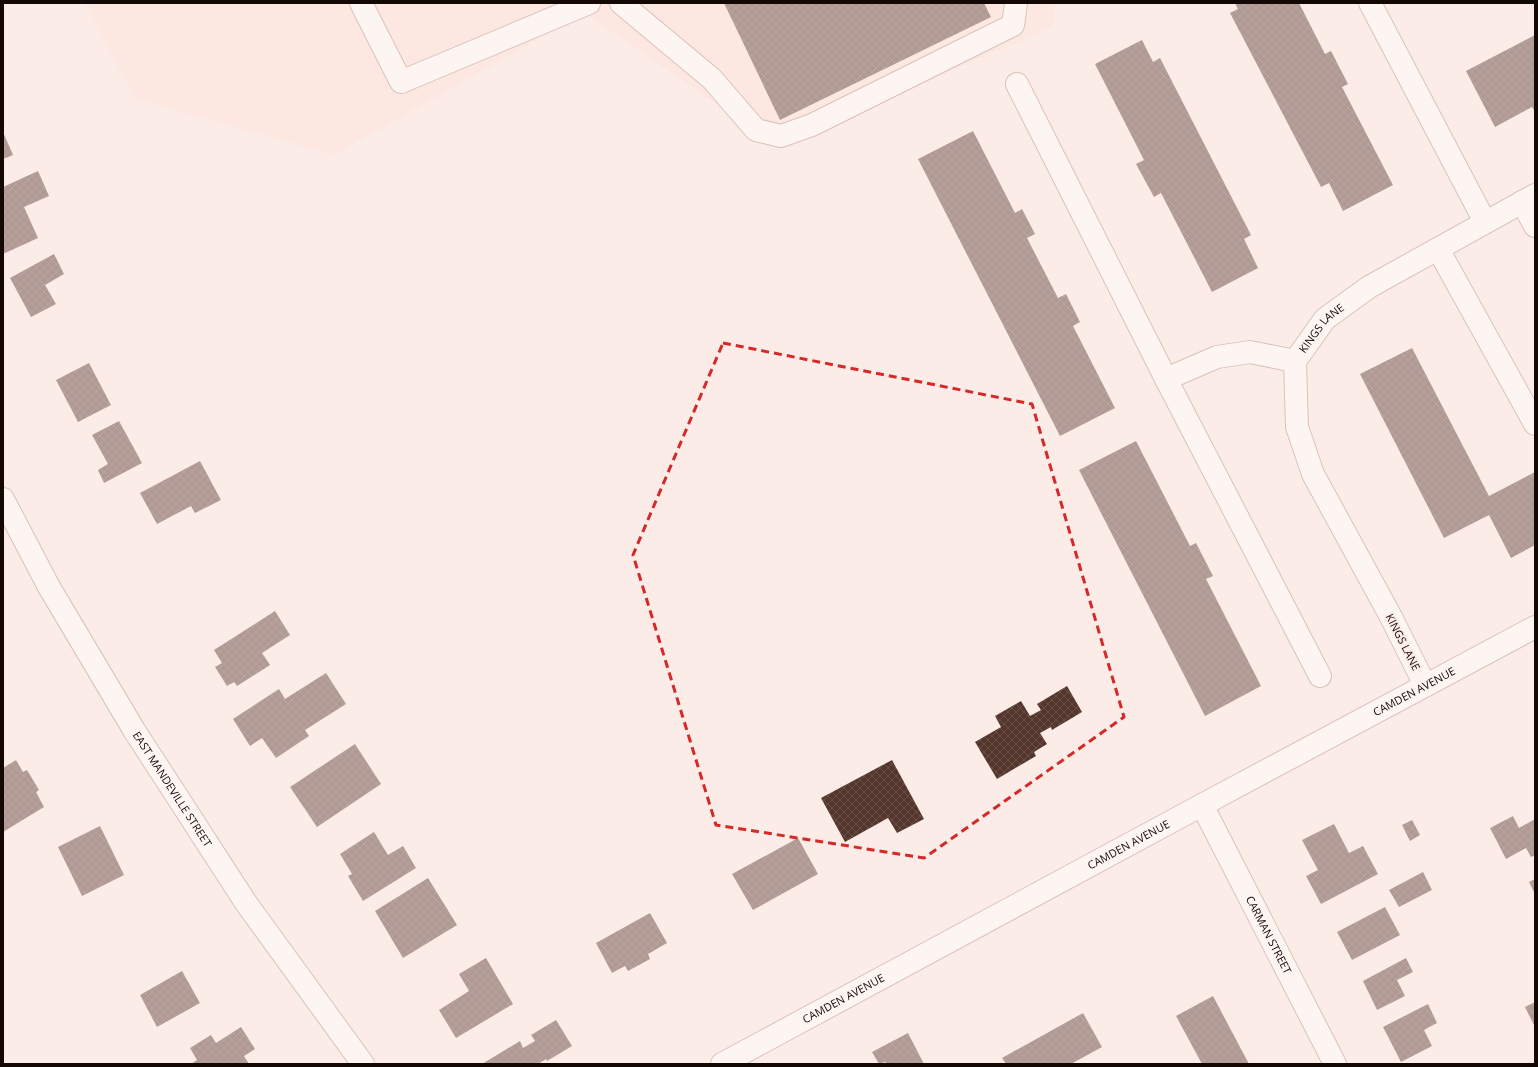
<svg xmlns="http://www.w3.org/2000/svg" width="1538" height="1067" font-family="'Open Sans',sans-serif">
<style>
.built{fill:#fee2d9}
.building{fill:url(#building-cross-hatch)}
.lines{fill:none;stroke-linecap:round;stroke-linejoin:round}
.minor-casing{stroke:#b28e83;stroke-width:24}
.minor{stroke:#fff;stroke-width:22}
.marked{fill:none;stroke:#d62828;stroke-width:3;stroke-dasharray:8 5;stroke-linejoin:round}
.labels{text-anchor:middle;stroke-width:4;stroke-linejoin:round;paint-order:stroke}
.street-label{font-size:11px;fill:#140805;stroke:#fcece8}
</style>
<defs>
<pattern id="building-cross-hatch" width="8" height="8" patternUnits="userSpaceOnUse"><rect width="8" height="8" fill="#54362d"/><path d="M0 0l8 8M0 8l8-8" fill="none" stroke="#684f48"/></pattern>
</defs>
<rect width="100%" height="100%" fill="#fcece8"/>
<path class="built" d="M84,3H1055L1053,27L776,146L585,13L334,155L136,99Z"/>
<path class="building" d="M724,3H984L991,17L780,120Z
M1235,3H1299L1325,54L1331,51L1348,84L1342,87L1393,185L1343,211L1329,183L1321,187L1230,13L1238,9Z
M1535,35V112L1532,107L1495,127L1466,71Z
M1142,40L1153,62L1160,58L1251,235L1244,239L1258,268L1212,292L1161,193L1154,197L1136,164L1144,160L1095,64Z
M973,131L1015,213L1022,209L1035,234L1027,238L1058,298L1066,294L1080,322L1073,326L1115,408L1060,436L918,159Z
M3,132L13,155L3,159Z
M38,171L49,196L24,207L38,238L3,254V187Z
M54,254L64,274L45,285L56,304L31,317L10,278Z
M1412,348L1489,496L1535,472V545L1511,558L1489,515L1444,538L1360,374Z
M89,363L111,405L78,422L56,380Z
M119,421L142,463L104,483L98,470L108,464L92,435Z
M1136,441L1190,546L1196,543L1213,576L1206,579L1261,686L1205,716L1079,470Z
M200,461L221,500L195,513L191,506L157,524L140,493Z
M275,611L290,635L262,653L270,665L237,686L234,682L227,686L215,667L222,663L214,650Z
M326,673L346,704L305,730L309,736L276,758L262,738L250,746L233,719L279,689L285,699Z
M1067,686L1082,712L1052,730L1051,727L1040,733L1047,744L1034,752L1036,756L997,779L975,742L1001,727L995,716L1021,701L1030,716L1041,710L1037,704Z
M355,744L381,784L317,827L290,787Z
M16,760L23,772L27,770L39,790L36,792L44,807L3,832V768Z
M892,760L924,819L897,833L888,818L845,842L821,798Z
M1513,816L1519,828L1535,819V855L1531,857L1526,848L1506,859L1490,828Z
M1412,820L1420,835L1410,841L1402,825Z
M1334,824L1349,853L1363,846L1378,874L1321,904L1306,876L1318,870L1302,840Z
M100,826L124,875L82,896L58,847Z
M374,832L388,855L403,846L416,868L363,901L348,876L352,874L340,854Z
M798,838L818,874L753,910L732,874Z
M1423,872L1432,890L1399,907L1389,890Z
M428,878L457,925L403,958L375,911Z
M1535,879V894L1529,882Z
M1385,907L1400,935L1352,960L1337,932Z
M650,913L667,943L648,954L650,959L628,971L625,966L612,973L596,943Z
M486,958L513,1004L456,1038L439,1010L469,991L459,974Z
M1406,958L1413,972L1397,980L1405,996L1377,1010L1363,981Z
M182,971L200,1003L157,1027L140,995Z
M1213,996L1249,1064H1202L1176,1016Z
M1535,1002V1027L1525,1007Z
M1428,1004L1437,1023L1424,1030L1432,1046L1401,1062L1383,1027Z
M1083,1013L1102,1047L1071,1064H1006L1002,1058Z
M556,1020L572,1046L547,1061L546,1059L538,1064H482L520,1041L523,1048L535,1041L531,1035Z
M241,1027L255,1049L244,1056L249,1064H191L197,1060L190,1048L211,1035L216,1043Z
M908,1033L924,1064H887L885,1062L879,1064L872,1052Z"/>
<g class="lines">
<defs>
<g id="minor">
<path d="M361,3L401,82L589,3"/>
<path d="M621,3L712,79L756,130L781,136L812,125L1013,25L1016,3"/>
<path d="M1370,3L1485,222"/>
<path d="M1017,84L1166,379L1217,357L1250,352L1295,361"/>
<path d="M1522,202L1535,226"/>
<path d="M1438,249L1535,424"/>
<path d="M1166,379L1320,676"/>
<path id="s1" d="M3,499L49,587L134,730L246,903L363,1064"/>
<path id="s2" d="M1425,685L1391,617L1313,474L1297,427L1295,361L1325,319L1369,287L1535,195"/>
<path id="s3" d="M1202,805L1335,1064"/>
<path id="s4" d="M722,1064L1202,805L1535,627"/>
</g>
</defs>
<use href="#minor" class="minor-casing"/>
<use href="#minor" class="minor"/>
</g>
<path d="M0 0H1538V1067H0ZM723,343L1032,404L1124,717L924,858L716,825L633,555Z" fill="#fcece8" fill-opacity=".55" fill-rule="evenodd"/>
<path class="marked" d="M723,343L1032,404L1124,717L924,858L716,825L633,555Z"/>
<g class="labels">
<g class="street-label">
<text dy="4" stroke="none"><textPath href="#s2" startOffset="397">KINGS LANE</textPath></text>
<text transform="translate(1403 642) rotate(63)" y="4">KINGS LANE</text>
<text dy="4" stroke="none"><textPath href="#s4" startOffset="786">CAMDEN AVENUE</textPath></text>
<text dy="4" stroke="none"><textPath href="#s1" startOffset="336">EAST MANDEVILLE STREET</textPath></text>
<text dy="4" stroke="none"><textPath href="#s4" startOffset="462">CAMDEN AVENUE</textPath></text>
<text dy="4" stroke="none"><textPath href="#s3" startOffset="146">CARMAN STREET</textPath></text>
<text dy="4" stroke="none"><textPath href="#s4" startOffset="138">CAMDEN AVENUE</textPath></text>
</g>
</g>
<rect width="1538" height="1067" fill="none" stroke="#140805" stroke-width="8"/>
</svg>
